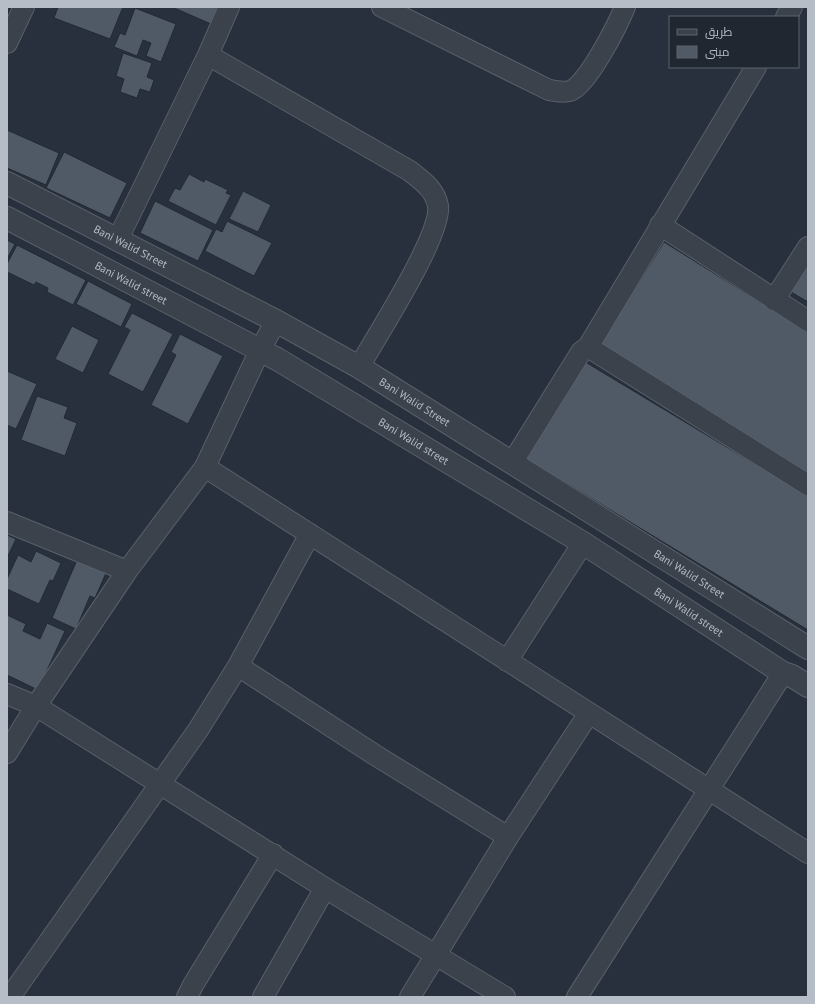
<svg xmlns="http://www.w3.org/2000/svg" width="815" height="1004" font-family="'PT Sans',Cairo,sans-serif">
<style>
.building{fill:#505a67;stroke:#222933}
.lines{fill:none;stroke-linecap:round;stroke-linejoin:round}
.minor-casing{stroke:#59606a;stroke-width:22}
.tertiary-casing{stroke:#59606a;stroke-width:24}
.minor{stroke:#3b424c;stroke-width:20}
.tertiary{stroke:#3b424c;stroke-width:22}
.labels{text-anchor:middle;stroke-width:3;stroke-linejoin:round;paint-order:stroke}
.street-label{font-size:11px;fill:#b7bdc7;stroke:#202731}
</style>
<rect width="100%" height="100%" fill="#27303c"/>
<path class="building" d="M58,7H123L110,39L54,18Z
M172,7H219L211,24Z
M135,8L176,24L161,62L146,56L151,43L143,40L137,56L114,47L120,33L125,35Z
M123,53L152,63L147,77L154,80L150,92L140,89L137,98L120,92L124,79L116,76Z
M7,130L59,153L46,185L7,168Z
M64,152L127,183L110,218L46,188Z
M189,174L204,182L205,179L228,190L226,193L231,195L216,225L168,201L175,188L180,190Z
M243,191L271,205L258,232L229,219Z
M155,201L213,230L198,261L140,233Z
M227,221L272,243L254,276L205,251L216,229L222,232Z
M7,240L15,244L7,259Z
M664,242L808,332V474L600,345Z
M17,245L86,280L73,305L47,292L48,288L36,282L34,285L7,272V264Z
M808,265V302L791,292Z
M88,281L132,304L121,327L76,304Z
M132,313L173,334L143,392L108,374L130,330L124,327Z
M72,326L99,340L83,373L55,359Z
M180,334L223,356L188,424L151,405L176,355L171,352Z
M582,360L808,496V630L523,457Z
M7,371L37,384L16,429L7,425Z
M37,396L68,407L64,418L77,423L65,456L21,440Z
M7,535L16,539L7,558Z
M36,551L61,563L53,581L50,580L39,604L7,589V579L18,555L31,562Z
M77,560L106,573L95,598L90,596L76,629L52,618Z
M7,615L26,624L23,631L40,639L47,623L65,631L38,690L7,675Z"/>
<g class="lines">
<defs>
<path id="minor" d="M382,7L549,90C556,91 563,93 570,91C587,86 618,24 625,7
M786,17L792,7
M7,43L24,7
M208,55L410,171C422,181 435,189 438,206C442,235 376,337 359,367
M660,225L808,321
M118,239L208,55L229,7
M774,300L808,247
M588,347L808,485
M512,463L581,352L588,347L756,67
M205,467L808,853
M7,522L127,571
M507,661L583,543
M238,666L375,755L508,837
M7,694L36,706L325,888L505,997
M7,753L36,706L127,571L205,467L260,350L276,321
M10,997L198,730L238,666L310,534
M187,997L193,985L273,854
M263,997L325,888
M410,997L508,837L589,713
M577,997L783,673"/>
<g id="tertiary">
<path id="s1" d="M7,183L276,321L359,367L808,648"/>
<path id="s2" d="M7,218L277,359L583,543L783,673L792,676L808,686"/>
</g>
</defs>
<use href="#minor" class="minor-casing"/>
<use href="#tertiary" class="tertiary-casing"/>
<use href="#minor" class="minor"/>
<use href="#tertiary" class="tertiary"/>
</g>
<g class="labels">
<g class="street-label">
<text dy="4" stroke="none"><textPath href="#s1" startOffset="139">Bani Walid Street</textPath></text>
<text dy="4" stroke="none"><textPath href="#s2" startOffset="140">Bani Walid street</textPath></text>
<text dy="4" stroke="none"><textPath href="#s1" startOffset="463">Bani Walid Street</textPath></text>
<text dy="4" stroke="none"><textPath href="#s2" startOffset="464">Bani Walid street</textPath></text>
<text dy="4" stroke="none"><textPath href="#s1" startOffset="787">Bani Walid Street</textPath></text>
<text dy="4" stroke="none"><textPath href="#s2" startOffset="788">Bani Walid street</textPath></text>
</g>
</g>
<rect width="815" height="1004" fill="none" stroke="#b7bdc7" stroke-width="16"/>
<rect x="669" y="16" width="130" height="52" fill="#202731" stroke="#5c636d"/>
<rect x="677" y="29" width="20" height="6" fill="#3b424c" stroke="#5c636d"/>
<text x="705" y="36" font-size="12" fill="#b7bdc7">طريق</text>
<rect x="677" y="46" width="20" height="12" fill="#505a67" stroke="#5c636d"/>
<text x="705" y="56" font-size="12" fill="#b7bdc7">مبنى</text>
</svg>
